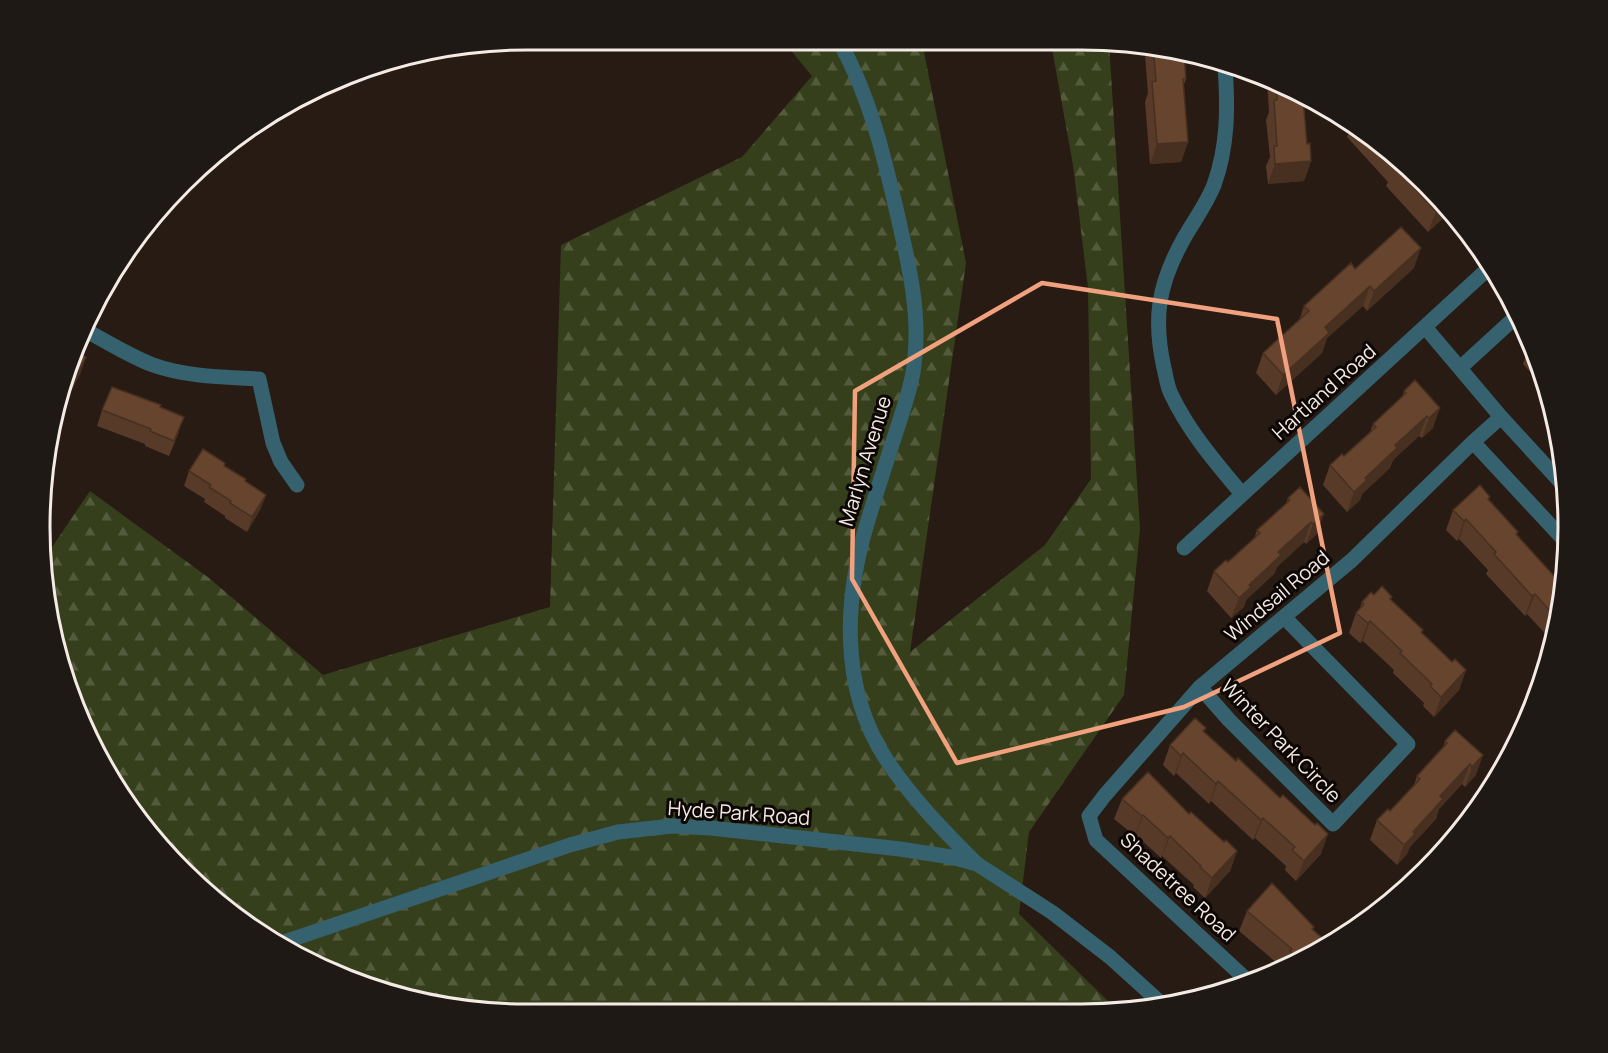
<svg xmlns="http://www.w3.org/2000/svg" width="1608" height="1053" font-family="Manrope,sans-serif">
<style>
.forest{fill:url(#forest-firs)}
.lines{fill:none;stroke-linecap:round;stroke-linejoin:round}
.minor{stroke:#35626e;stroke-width:15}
.wall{fill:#583a28}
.shaded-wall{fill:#473020}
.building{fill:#66442e;stroke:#473020;stroke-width:1.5}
.marked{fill:none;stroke:#f1a17d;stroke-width:4.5;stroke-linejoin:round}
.labels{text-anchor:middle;stroke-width:6;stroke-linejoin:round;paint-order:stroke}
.street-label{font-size:20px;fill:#f4ebe5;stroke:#0c0704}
.rim{fill:none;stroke:#f4ebe5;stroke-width:3}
</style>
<defs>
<pattern id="forest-firs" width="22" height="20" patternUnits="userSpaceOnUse" patternTransform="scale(1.5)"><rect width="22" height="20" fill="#363f1c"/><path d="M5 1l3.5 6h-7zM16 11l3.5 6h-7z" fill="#545b3d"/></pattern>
</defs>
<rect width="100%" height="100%" fill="#271b13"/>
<path class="forest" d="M787,41L922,42L966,263L910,652L1045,545L1091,479L1088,288L1073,165L1051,43H1109L1140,529L1124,695L1029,832L1019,914L1119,1012L463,1010L311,964L205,893L104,771L56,652L46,556L90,491L209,578L323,675L550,607L561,245L742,157L812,76L789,48Z"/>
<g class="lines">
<path class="minor" d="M839,41C870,96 884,156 898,217C909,265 921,316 914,365C912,386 904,406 898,426C888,457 878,487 869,517C844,596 839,687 886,759C910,796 943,830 975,862
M1225,67C1228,107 1228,146 1214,185C1206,205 1193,222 1183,240C1158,285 1153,319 1164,368C1166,376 1167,386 1171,394C1189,432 1216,463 1242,494
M1425,327L1501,417L1567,489
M83,329C106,341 129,356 153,365C187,377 224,377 259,379L273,443L281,462L297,485
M1460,368L1520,313
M1473,442L1566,542
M1184,548L1491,266
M1200,687L1229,720L1333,824L1408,744L1284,617
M281,943L570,845L618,832L672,826L711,828L900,849L951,857L977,864L1053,913L1110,957L1163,1005
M1249,982L1096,840L1089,816L1105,795L1200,687L1352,560L1473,442L1501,417"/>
</g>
<path class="wall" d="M1140,43H1145L1184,55L1186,79L1183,87L1188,142L1181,162L1150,164L1145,102L1148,93L1145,55H1141Z
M375,64L374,66L307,106L302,98L370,65Z
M1267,80L1297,89L1307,98L1304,106L1307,144L1311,161L1304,181L1268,184L1266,166L1270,157L1266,120L1269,112Z
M1351,126L1403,160L1451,211L1428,232L1386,186L1388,182L1347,137Z
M1414,268L1367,311L1363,306L1327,338L1322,353L1276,395L1256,373L1263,353L1299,321L1304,306L1355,269Z
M1531,343L1549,391L1548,392L1523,364Z
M74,351L81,372L69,395L64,393Z
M1415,380L1433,428L1422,438L1419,436L1393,460L1390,468L1362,494L1360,500L1347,512L1323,485L1330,465L1344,456L1370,432L1373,424L1402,398L1404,391Z
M160,407L179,432L169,456L145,446V444L97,426L102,410Z
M224,466L245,481L266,495L260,510L247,532L225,518V516L204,502L205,499L184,486L189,471Z
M1300,487L1317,534L1306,544L1304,542L1277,567L1274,574L1246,600L1244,607L1231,618L1207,591L1214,571L1228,562L1254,539L1257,530L1286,504L1288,498Z
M1489,500L1518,532L1517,535L1565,590L1553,642L1527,614L1525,616L1486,574L1488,570L1459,539L1457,541L1446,530L1453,510Z
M1374,595L1391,600L1423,630L1422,633L1452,662L1466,670L1459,690L1434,717L1423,706L1424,703L1393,673L1394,670L1363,641L1360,643L1349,633L1356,613L1359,610L1362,602Z
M1455,730L1476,775L1465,787L1462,784L1439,809L1436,819L1410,847L1407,854L1397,865L1370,840L1377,820L1390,811L1414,785L1417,776L1443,748L1445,741Z
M1205,732L1321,854L1296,881L1285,870L1286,866L1255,838L1253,840L1211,801L1209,804L1176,773L1174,776L1163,765L1170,745Z
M1122,799L1189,814L1237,851L1230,871L1205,898L1193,887L1194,885L1162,856L1161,858L1136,835L1135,836L1114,819Z
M1247,911L1314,927L1313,930L1329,944L1297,964L1284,969L1239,931Z"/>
<path class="shaded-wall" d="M1145,43L1149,44L1145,55H1141Z
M375,64L374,66L307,106L312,94L370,65Z
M280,109L277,118L254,123L255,121Z
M1188,142L1181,162L1150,164L1157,144Z
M1311,161L1304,181L1268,184L1275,164Z
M1444,204L1451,211L1428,232L1436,212Z
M1421,248L1414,268L1367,311L1374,291Z
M1370,286L1363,306L1327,338L1322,353L1276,395L1283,375L1325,327Z
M86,357L81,372L69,395L74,380Z
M1440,408L1433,428L1422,438L1429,418Z
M1427,416L1419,436L1393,460L1390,468L1362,494L1360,500L1347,512L1354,492L1365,478L1395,445Z
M266,495L260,510L247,532L252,517Z
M1324,514L1317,534L1306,544L1313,524Z
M1466,519L1459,539L1457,541L1464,521Z
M1311,522L1304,542L1277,567L1274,574L1246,600L1244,607L1231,618L1239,598L1249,585L1278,552Z
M1535,594L1527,614L1525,616L1532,596Z
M1370,621L1363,641L1360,643L1368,623Z
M1466,670L1459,690L1434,717L1441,697Z
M1183,753L1176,773L1174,776L1181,756Z
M1483,755L1476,775L1465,787L1472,767Z
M1470,764L1462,784L1439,809L1436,819L1410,847L1407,854L1397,865L1404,845L1413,832L1440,796Z
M1218,781L1211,801L1209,804L1216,784Z
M1143,815L1136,835L1135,836L1142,816Z
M1263,818L1255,838L1253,840L1261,820Z
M1328,834L1321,854L1296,881L1304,861Z
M1170,836L1162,856L1161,858L1168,838Z
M1237,851L1230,871L1205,898L1212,878Z"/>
<path class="building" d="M1153,45L1184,55L1186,79H1183L1188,142L1157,144L1152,82L1156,81Z
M1276,83L1297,89L1306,96L1307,98H1303L1307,144L1310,143L1311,161L1275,164L1274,146H1277L1274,100H1277Z
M1379,144L1403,160L1444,204L1436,212L1394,166L1396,163Z
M1401,227L1421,248L1374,291L1370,286L1325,327L1329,333L1283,375L1263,353L1309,311L1304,306L1351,263L1355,269Z
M74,351L86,357L74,380L67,377Z
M1415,380L1440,408L1429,418L1427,416L1395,445L1397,448L1365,478L1367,480L1354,492L1330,465L1342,454L1344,456L1376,427L1373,424L1406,393L1404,391Z
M112,387L161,405L160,407L184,417L174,441L150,431L151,429L102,410Z
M203,449L225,463L224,466L246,479L245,481L266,495L252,517L230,503L231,501L209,487L211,485L189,471Z
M1480,485L1490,497L1488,499L1518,532L1516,534L1554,576L1556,573L1565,583V590L1558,620L1535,594L1532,596L1494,554L1496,552L1466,519L1464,521L1453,510Z
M1300,487L1324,514L1313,524L1311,522L1278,552L1281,555L1249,585L1251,587L1239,598L1214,571L1226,560L1228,562L1260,533L1257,530L1290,500L1288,498Z
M1382,586L1392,597L1390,599L1423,630L1421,632L1452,662L1455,659L1466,670L1441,697L1430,686L1432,684L1400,653L1402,651L1370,621L1368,623L1356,613L1364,604L1362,602L1371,592L1374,595Z
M1195,718L1206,728L1203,731L1236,761L1238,758L1280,798L1283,795L1315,825L1317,823L1328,834L1304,861L1292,850L1295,847L1263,818L1261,820L1218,781L1216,784L1183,753L1181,756L1170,745Z
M1455,730L1483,755L1472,767L1470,764L1440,796L1443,799L1413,832L1415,834L1404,845L1377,820L1388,809L1390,811L1420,779L1417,776L1447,743L1445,741Z
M1148,772L1189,814L1191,812L1224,842L1226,840L1237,851L1212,878L1200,867L1201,866L1170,836L1168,838L1143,815L1142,816L1122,799Z
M1272,883L1314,927L1312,929L1329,944L1301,961L1290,951L1292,949L1247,911Z"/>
<path class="marked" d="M1042,283L1277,319L1340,633L1184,707L957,763L852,579L855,391Z"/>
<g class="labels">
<g class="street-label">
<text transform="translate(1324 392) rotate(-42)" y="7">Hartland Road</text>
<text transform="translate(865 461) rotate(-73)" y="7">Marlyn Avenue</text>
<text transform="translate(1277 596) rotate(-40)" y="7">Windsail Road</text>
<text transform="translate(1281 741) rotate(46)" y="7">Winter Park Circle</text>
<text transform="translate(739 813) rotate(4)" y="7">Hyde Park Road</text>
<text transform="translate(1178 887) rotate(43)" y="7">Shadetree Road</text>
</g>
</g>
<path d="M0 0H1608V1053H0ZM527 50H1081A477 477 0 0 1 1558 527V527A477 477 0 0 1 1081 1004H527A477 477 0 0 1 50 527V527A477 477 0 0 1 527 50Z" fill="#1f1916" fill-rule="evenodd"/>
<path class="rim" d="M527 50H1081A477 477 0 0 1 1558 527V527A477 477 0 0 1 1081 1004H527A477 477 0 0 1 50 527V527A477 477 0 0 1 527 50Z"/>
</svg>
